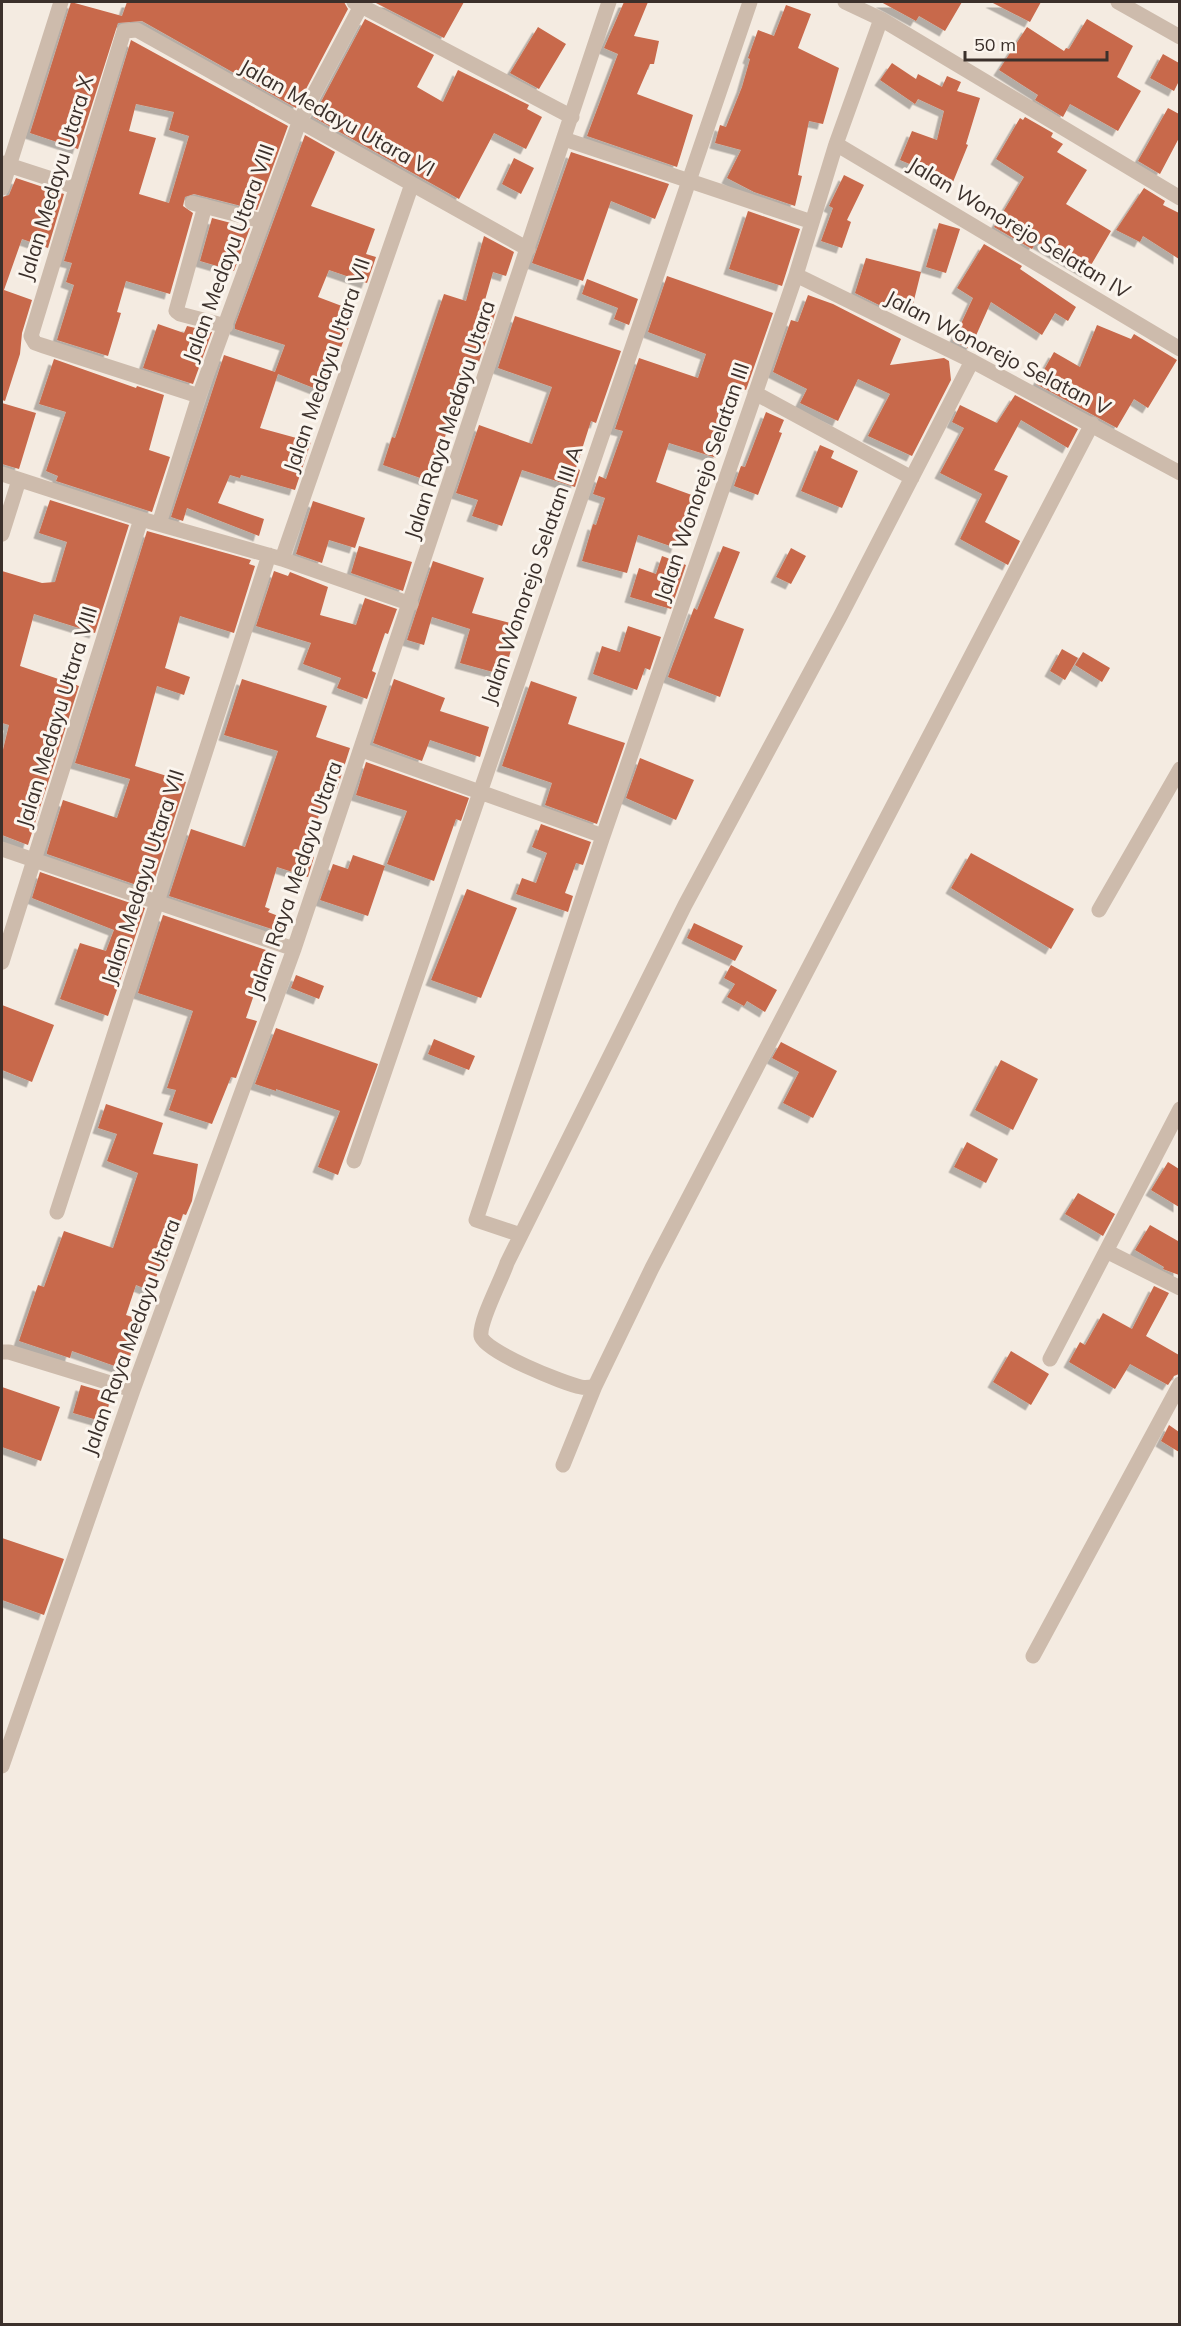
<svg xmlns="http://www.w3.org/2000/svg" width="1181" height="2326" font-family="Mulish,sans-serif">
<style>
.building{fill:#c8694b;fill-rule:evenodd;filter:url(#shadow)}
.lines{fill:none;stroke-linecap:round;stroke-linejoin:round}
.minor{stroke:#cdbbac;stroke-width:15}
.labels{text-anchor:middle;stroke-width:6;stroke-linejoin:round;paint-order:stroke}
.street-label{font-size:21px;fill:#3b302b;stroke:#fbf5ee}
</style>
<defs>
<filter id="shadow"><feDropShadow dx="-5.5" dy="5.5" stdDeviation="0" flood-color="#0004"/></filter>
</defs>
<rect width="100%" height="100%" fill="#f4ebe1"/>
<path class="building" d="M71,2L122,16L127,2H344L348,9L296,108L142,21L118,23L78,149L30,133Z
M374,2H464L444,38Z
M624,2H648L634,36L659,41L654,64H650L637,94L693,115L677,167L587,136L618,54L604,48Z
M881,2H962L945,31L919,16L916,21Z
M991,2H1041L1030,22Z
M786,5L811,14L798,48L839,68L823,124L809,121L798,175L802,176L795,206L754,192L727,178L741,150L715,143L720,125L726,127L742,87L750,59L748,58L758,30L774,36Z
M365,19L434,55L417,87L443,102L458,70L529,105L527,109L542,117L526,149L494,133L459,199L313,117Z
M1087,19L1133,46L1117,77L1141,91L1118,131L1070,104L1063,117L1035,100L1038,95L999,70L1027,27L1064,51L1066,48L1069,49Z
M538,27L566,44L539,89L510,73Z
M131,40L288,126L257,210L194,194L185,197L183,206L193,213L170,294L126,281L117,312L121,313L108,356L57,340L74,285L66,282L72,263L64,261ZM136,104L174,112L169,130L189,136L169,203L139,194L156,138L129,131Z
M1163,54L1179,63V81L1174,91L1150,78Z
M892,63L916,79L918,74L942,87L947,76L961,82L957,91L980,98L966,144L968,145L953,182L900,160L912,131L937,140L944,111L918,99L915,104L880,80Z
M1168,108L1179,114V138L1160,174L1138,161Z
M1025,117L1053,133L1051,137L1063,144L1057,152L1087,170L1066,204L1111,231L1087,272L1036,242L1032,249L994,227L1024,177L996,159L1020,118L1023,120Z
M305,135L335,152L311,206L375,229L366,254L376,257L367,283L329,270L318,297L355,311L324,392L278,374L260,428L311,442L295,490L241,475L240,478L230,475L218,503L264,519L259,536L187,508L183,521L171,517L224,355L275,372L285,345L235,329V325Z
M571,152L669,184L655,219L611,201L583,281L532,263Z
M514,158L534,168L521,194L502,184Z
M844,175L864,185L847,220L851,222L842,248L821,241L833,208L829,206Z
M16,178L64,194L48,248L22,239L4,290L32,300L22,333L20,354L5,401L2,400V197L9,195Z
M1144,188L1165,201L1163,205L1179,213V259L1143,236L1140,242L1116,230Z
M748,211L800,229L782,286L729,269Z
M212,218L250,228L234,271L200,261Z
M939,223L960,229L946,273L926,267Z
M484,236L514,252L506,276L493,272L483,307L496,311L479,362L475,360L464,390H462L429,481L383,465L392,437L395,438L444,294L466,301Z
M984,244L1022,266L1020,269L1076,307L1068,321L1055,313L1042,335L991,302L970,349L953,341L973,298L957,288Z
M866,258L921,272L912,308L885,301L883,307L855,293Z
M667,276L773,313L746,390L733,385L713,440L722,442L717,458L669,443L656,482L700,498L690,527L684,525L676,548L638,535L627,573L582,561L593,524L596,525L605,498L593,494L599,476L606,479L623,431L615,429L639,358L698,378L706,354L648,332Z
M587,279L638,299L629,325L614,319L618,308L582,294Z
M808,295L833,304L901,339L890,365L944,358L949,361L951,380L912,456L868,436L890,394L858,379L838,421L800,403L807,389L773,372L791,320L798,322Z
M515,316L621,351L596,423L591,421L576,468L580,470L575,487L522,470L502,526L472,516L478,500L456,493L479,425L532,444L552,387L498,368Z
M158,324L184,333L187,326L212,332L193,384L143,368Z
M1097,325L1131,339L1134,334L1177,360L1148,408L1134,399L1117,428L1036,384L1054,352L1080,367Z
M54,359L136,388L137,386L164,395L149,450L170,457L152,512L56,481L58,476L46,471L66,412L39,404Z
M1015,395L1078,429L1068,448L1021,420L994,470L1008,476L985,522L1020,541L1008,565L960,539L982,494L940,473L964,428L952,422L960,405L997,423Z
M2,403L36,413L19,469L2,464Z
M766,412L784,420L779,432L782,433L758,495L734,486L741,466L745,467Z
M820,445L834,451L831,458L858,471L842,508L801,491Z
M50,500L129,525L95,633L34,614L20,666L79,686L28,845L2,835V754L9,725L2,723V571L42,583L55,582L67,542L39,533Z
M313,501L365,518L355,548L329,540L322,563L296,554Z
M147,531L251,560L249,564L255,566L234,633L180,616L165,668L190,677L184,695L157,686L135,766L186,782L151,890L47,854V852L63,800L117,818L130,779L75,763Z
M359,546L412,562L403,591L351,573Z
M723,546L740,552L714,618L744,629L720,697L668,677L694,608L697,610Z
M791,548L806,556L791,584L776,577Z
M662,556L686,565L671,609L630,597L639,568L656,574Z
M433,561L484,578L472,613L518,625L504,675L460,663L470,629L432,617L424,645L407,640Z
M274,571L288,576L290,572L328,587L320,615L356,625L365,598L397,609L388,634L385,633L372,671L376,673L367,699L337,688L341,678L303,664L311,643L256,626Z
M628,626L661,637L650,670L645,668L637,690L593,674L602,646L620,652Z
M1062,649L1078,658L1065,680L1050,671Z
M1083,652L1110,668L1102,682L1075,665Z
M242,679L327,706L316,737L350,748L337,789L329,786L306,854L314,857L308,877L277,867L265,907L270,909L268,912L286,919L281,932L169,896L191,829L245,847L278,751L224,735Z
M394,679L445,698L440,711L489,727L480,757L430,740L422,761L373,743Z
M531,681L577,697L568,724L625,743L597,824L545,805L552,783L502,766Z
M640,758L694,780L676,820L626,798Z
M366,762L469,798L461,821L456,819L434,881L387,864L407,811L356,795Z
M541,824L591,842L583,865L576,863L565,893L573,896L568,912L516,894L522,878L536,883L547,853L532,847Z
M971,853L1074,909L1051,949L951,888Z
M353,855L385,866L368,916L320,900L333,864L348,869Z
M40,872L145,908L108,1016L60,999L80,943L106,951L114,930L32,898Z
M467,889L517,908L481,998L431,980Z
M163,915L269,951L246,1018L257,1021L236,1078L231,1077L212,1124L169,1110L176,1090L167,1088L193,1011L138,993Z
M694,923L743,946L735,961L687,938Z
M731,965L777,990L765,1012L747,1001L744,1006L727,997L735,984L724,978Z
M296,975L324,986L319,999L291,988Z
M2,1005L54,1025L32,1082L2,1070Z
M276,1028L378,1064L338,1175L318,1167L340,1111L276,1089V1091L255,1084Z
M434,1039L475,1056L469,1070L428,1054Z
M781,1042L837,1071L813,1118L783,1103L799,1072L772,1058Z
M1001,1060L1038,1079L1013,1130L975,1110Z
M106,1104L163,1123L153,1154L198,1164L192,1201L186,1215L183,1214L166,1265L161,1264L151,1291L136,1285L126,1315L141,1320L126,1370L72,1351L70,1358L19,1341L38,1285L44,1287L64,1231L113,1248L138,1173L107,1161L117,1134L98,1128Z
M967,1142L998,1159L986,1183L954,1167Z
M1168,1162L1179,1169V1207L1151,1190Z
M1078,1193L1115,1214L1103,1236L1065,1214Z
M1150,1225L1178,1241L1179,1238V1275L1163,1269L1164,1267L1135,1250Z
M1154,1286L1169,1293L1146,1336L1179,1355V1374L1174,1376L1168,1385L1130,1364L1115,1389L1069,1362L1080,1342L1085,1345L1103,1313L1132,1329Z
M1011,1351L1049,1374L1031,1405L993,1382Z
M81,1385L112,1394L104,1422L73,1413Z
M2,1387L60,1407L41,1461L2,1447Z
M1169,1425L1179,1432V1452L1161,1441Z
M2,1538L64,1559L44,1615L2,1600Z"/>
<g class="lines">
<path class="minor" d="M354,2L572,117
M845,2L881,19L1180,198
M1118,2L1180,37
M564,139L812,222
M836,144L1180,349
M2,163L76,187
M2,188L61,2
M192,203L262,221
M205,206L176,311L180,314L226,326
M796,275L972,361L1180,473
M755,393L912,478
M199,396L44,346L35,343L31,336L124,31L137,30L528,249
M2,474L141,519L282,559L411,604
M159,524L199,396L300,120L361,6
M2,534L19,480
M282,559L412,184
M362,750L603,836L796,275L836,144L881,19
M2,849L294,949
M1099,910L1180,769
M2,962L141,519
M354,1161C489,776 617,388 750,2
M57,1212L269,555
M521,1235L476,1220L603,836
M1106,1251L1180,1288
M2,1352H9L133,1390
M1050,1359L1180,1109
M595,1386C591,1387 585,1388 581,1387C565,1384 483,1351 481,1336C479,1321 502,1279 507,1263L685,905L841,615L972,361
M563,1465L595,1386L652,1268L1092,424
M1033,1656L1180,1384
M2,1766L133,1390L294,949L609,2"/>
</g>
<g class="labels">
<g class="street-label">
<text transform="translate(337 118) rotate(29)" y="7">Jalan Medayu Utara VI</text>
<text transform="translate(56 178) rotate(-73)" y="7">Jalan Medayu Utara X</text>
<text transform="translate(1019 228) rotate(31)" y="7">Jalan Wonorejo Selatan IV</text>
<text transform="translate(229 253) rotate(-70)" y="7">Jalan Medayu Utara VIII</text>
<text transform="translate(998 353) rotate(27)" y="7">Jalan Wonorejo Selatan V</text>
<text transform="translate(327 365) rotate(-71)" y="7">Jalan Medayu Utara VII</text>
<text transform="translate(450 420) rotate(-72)" y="7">Jalan Raya Medayu Utara</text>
<text transform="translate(702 482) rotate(-71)" y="7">Jalan Wonorejo Selatan III</text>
<text transform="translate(532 575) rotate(-71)" y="7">Jalan Wonorejo Selatan III A</text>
<text transform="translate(57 717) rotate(-73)" y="7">Jalan Medayu Utara VIII</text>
<text transform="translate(143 877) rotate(-72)" y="7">Jalan Medayu Utara VII</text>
<text transform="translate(295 880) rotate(-71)" y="7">Jalan Raya Medayu Utara</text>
<text transform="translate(131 1337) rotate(-70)" y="7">Jalan Raya Medayu Utara</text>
</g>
</g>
<rect width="1181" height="2326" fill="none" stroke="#3b302b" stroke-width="6"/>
<path d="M965 51v9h142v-9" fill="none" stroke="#3b302b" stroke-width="3"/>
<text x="974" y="51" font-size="18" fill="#3b302b" stroke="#fbf5ee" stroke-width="4.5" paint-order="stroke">50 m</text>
</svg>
